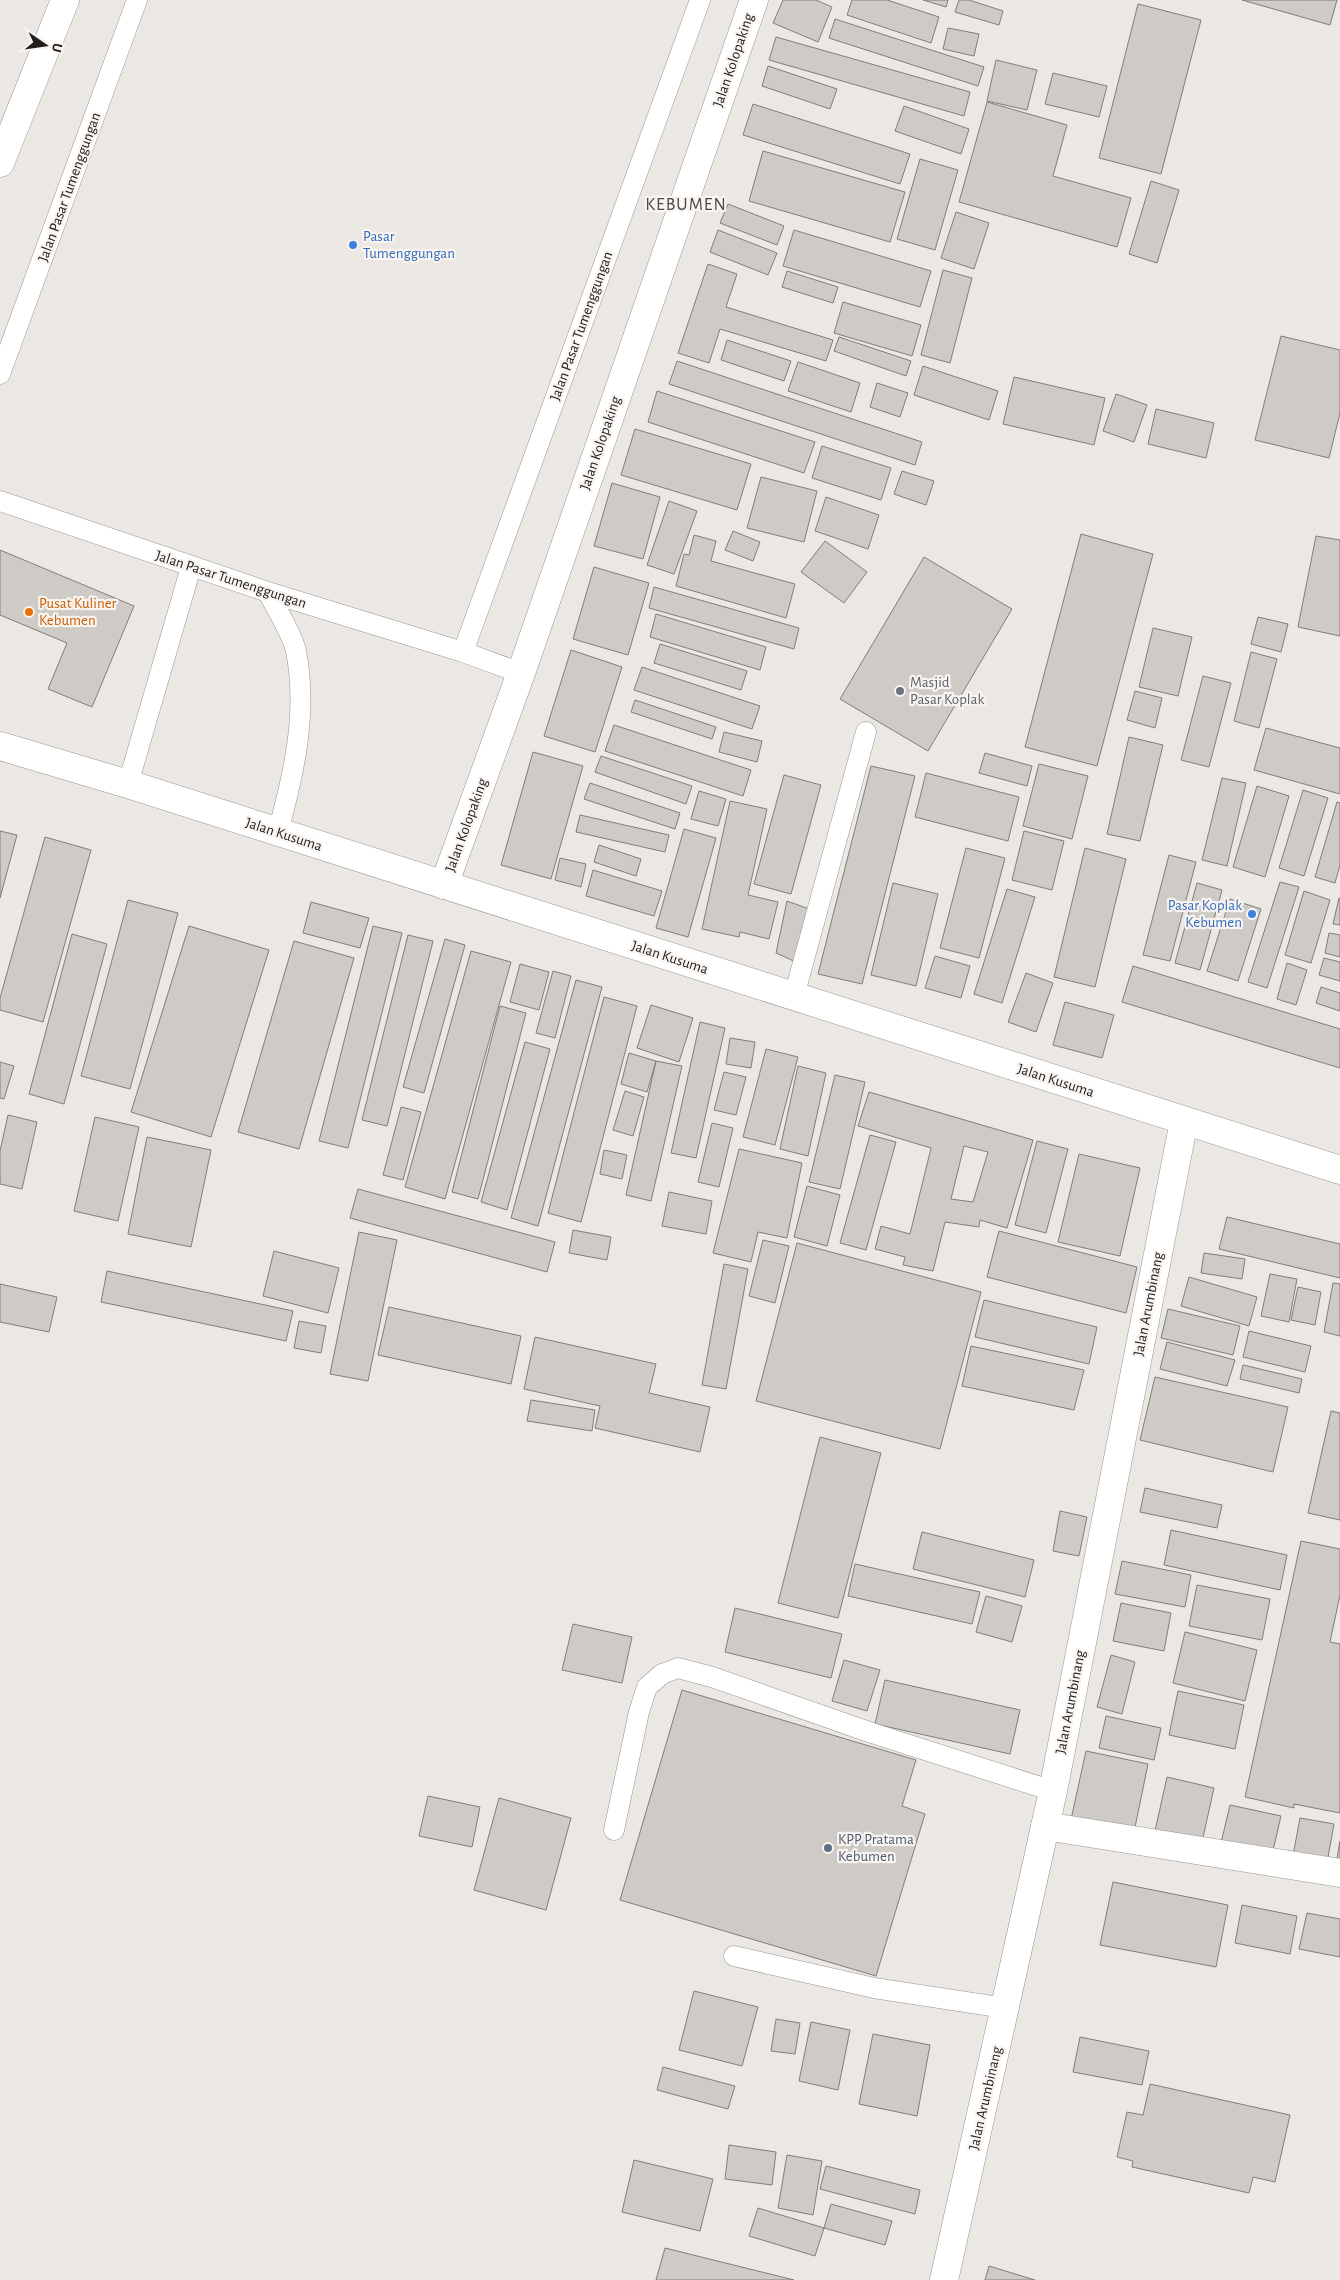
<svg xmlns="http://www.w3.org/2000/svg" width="1340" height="2280" font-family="'Alegreya Sans',sans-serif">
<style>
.building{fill:#cecac6;stroke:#817d79;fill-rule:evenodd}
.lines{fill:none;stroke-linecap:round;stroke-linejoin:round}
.service-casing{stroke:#999592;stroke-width:21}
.minor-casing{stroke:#999592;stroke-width:29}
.secondary-casing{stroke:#999592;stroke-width:29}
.service{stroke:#fff;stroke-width:20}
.minor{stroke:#fff;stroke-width:28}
.secondary{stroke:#fff;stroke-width:28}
.shop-dot{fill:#3f7fe0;stroke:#f9f4f0;stroke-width:2}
.food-dot{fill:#e8710a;stroke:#f9f4f0;stroke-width:2}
.worship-dot{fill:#6b7280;stroke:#f9f4f0;stroke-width:2}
.service-dot{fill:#5c6f8a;stroke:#f9f4f0;stroke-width:2}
.labels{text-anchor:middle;stroke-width:4.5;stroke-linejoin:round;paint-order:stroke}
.street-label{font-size:15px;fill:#22201f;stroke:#f9f4f0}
.shop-label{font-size:15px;fill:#366cbe;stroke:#f9f4f0;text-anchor:start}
.food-label{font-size:15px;fill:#c56008;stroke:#f9f4f0;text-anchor:start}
.worship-label{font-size:15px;fill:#5b616d;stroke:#f9f4f0;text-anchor:start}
.service-label{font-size:15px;fill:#4e5e75;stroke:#f9f4f0;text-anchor:start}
.quarter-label{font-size:18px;letter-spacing:1px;fill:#4c4845;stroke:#f9f4f0}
</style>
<rect width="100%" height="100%" fill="#ebe7e3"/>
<path class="building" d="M783,0H816L832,7L818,42L773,23Z
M852,0H887L939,17L931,43L847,15Z
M923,0H948L946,7Z
M959,0H969L1003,11L999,25L955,12Z
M1242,0H1337L1330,25Z
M1138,4L1201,20L1161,174L1099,158Z
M835,19L984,67L978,86L829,38Z
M948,28L979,34L974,56L943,49Z
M776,37L970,92L964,116L769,60Z
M996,60L1037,70L1027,110L987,101Z
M768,66L837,89L830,109L762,86Z
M1053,73L1107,86L1099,117L1045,104Z
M987,102L1067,125L1053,176L1131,198L1117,247L959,202Z
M753,104L910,154L900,184L743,135Z
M904,106L969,129L961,154L895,131Z
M763,151L905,192L890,242L749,201Z
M920,159L958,170L935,250L897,239Z
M1151,181L1179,190L1157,263L1129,254Z
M728,204L784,226L777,245L720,223Z
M956,212L989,223L974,269L941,258Z
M718,230L777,253L768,275L710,252Z
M794,230L931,271L920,307L783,266Z
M708,264L737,274L726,307L833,340L826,361L720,329L709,363L678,353Z
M943,270L972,278L950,363L921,355Z
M787,271L838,287L833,303L782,287Z
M843,302L921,325L912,356L834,333Z
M1281,336L1340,350V413L1329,458L1255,440Z
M839,337L911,361L906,376L834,351Z
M727,340L791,361L784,381L721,360Z
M677,361L922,442L915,465L669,384Z
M798,362L860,383L851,412L788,391Z
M923,366L998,391L989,420L914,395Z
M1014,377L1105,398L1094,445L1003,424Z
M877,383L908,393L900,417L870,407Z
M657,391L815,442L804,473L648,422Z
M1116,394L1147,405L1134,442L1103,431Z
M1156,409L1214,423L1206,458L1148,444Z
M635,429L751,464L737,510L621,475Z
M822,446L891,468L881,500L812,478Z
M902,471L934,481L926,505L894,494Z
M761,477L817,491L804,542L747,528Z
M612,483L660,497L643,559L594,546Z
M826,497L879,515L868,549L815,531Z
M669,501L697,511L674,574L647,565Z
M733,531L760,542L753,561L725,550Z
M1081,534L1153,554L1097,766L1025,747Z
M694,535L716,541L711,561L795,584L786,618L676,586L684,554L689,555Z
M1316,536L1340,540V636L1298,627Z
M825,541L867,572L844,603L801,572Z
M0,550L134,606L92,707L48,689L67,643L0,615Z
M924,557L1012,609L928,751L840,699Z
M594,567L649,583L628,655L573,639Z
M654,587L799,628L794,649L649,608Z
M656,614L766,647L760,670L650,637Z
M1258,617L1288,624L1281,652L1251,644Z
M1153,628L1192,637L1178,696L1139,687Z
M660,644L747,671L741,690L654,663Z
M571,650L622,667L595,752L544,736Z
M1251,652L1277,659L1259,728L1234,721Z
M642,667L760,706L752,729L634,690Z
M1203,676L1231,683L1209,767L1181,760Z
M1135,691L1162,698L1155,728L1127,720Z
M635,700L716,727L712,739L631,712Z
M614,725L751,770L743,796L605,751Z
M1266,728L1340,748V794L1254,770Z
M724,732L762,741L757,762L719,752Z
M1129,737L1163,745L1140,841L1107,834Z
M533,752L583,766L551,879L501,865Z
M985,753L1032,766L1027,786L979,773Z
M601,756L692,786L686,804L595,772Z
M1039,764L1088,776L1072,839L1023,826Z
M871,766L915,776L862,984L818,974Z
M926,773L1019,797L1008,841L915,817Z
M784,775L821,785L791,894L754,884Z
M1222,778L1246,783L1227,866L1202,860Z
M590,783L680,813L675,829L584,799Z
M1257,786L1289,796L1265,877L1233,867Z
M1303,790L1328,798L1304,876L1279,868Z
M699,791L726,799L718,826L691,819Z
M730,801L767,809L748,895L778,902L769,939L740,932L739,937L702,929Z
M1337,802L1340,803V865L1335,883L1315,877Z
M580,815L669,835L665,852L576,832Z
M684,829L716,838L688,937L656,928Z
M0,831L17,835L0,898Z
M1024,831L1064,841L1052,890L1012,880Z
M45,837L91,850L43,1022L0,1010V998Z
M599,845L641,859L636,876L594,862Z
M966,848L1005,858L979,958L940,948Z
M1085,848L1126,859L1095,987L1054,977Z
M1169,855L1196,862L1170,961L1143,955Z
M560,858L586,864L581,887L555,880Z
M593,870L662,891L654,916L586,896Z
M1280,882L1299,887L1267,988L1248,982Z
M893,883L938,894L916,986L871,975Z
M1197,883L1222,890L1200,970L1175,963Z
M1007,889L1035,897L1002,1003L974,994Z
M1304,891L1330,900L1311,963L1285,955Z
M1339,898H1340V925L1333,924Z
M1230,899L1261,909L1238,981L1207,971Z
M128,900L178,913L130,1089L81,1076Z
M787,901L812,910L798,963L776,953Z
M311,902L369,918L360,948L303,933Z
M189,926L269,950L211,1137L131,1112Z
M373,926L402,933L348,1148L319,1141Z
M1329,933L1340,935V957L1325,953Z
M72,934L107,944L64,1104L29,1094Z
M408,935L433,941L387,1126L362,1120Z
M445,939L465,945L424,1093L403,1087Z
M294,941L354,958L299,1149L238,1132Z
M471,951L511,962L445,1199L405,1187Z
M935,956L970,966L961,998L925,988Z
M1324,958L1340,962V981L1319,975Z
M1287,963L1307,970L1296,1005L1277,999Z
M520,964L549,972L539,1010L510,1002Z
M1133,966L1340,1029V1068L1122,1002Z
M553,971L571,976L555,1038L536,1033Z
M1026,973L1053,983L1036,1032L1008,1022Z
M576,980L602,987L538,1226L511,1218Z
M1321,987L1340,993V1011L1316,1003Z
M604,997L637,1006L581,1222L548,1213Z
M1065,1002L1114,1015L1102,1058L1053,1045Z
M651,1005L693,1018L679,1062L637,1048Z
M500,1006L526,1013L478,1199L452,1192Z
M700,1022L725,1028L696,1158L671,1153Z
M730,1038L755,1042L751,1068L726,1064Z
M525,1042L550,1049L507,1210L481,1202Z
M766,1049L798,1057L775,1145L743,1137Z
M629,1053L656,1061L647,1092L621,1084Z
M656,1061L682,1066L651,1201L626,1195Z
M0,1062L14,1066L4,1099L0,1098Z
M798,1066L826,1073L808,1156L780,1149Z
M724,1072L746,1077L736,1115L714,1110Z
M835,1075L865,1082L840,1189L809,1182Z
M625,1091L644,1097L633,1136L613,1130Z
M869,1092L1033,1140L1007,1228L980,1220L979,1227L945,1222L933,1271L903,1265L905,1257L875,1249L881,1226L910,1234L931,1148L858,1126ZM964,1146L988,1152L973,1202L951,1199Z
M401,1107L421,1112L403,1180L383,1175Z
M8,1115L37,1122L22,1189L0,1184V1151Z
M95,1117L139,1127L118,1221L74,1211Z
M712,1123L733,1128L719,1187L698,1182Z
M870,1135L896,1142L866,1250L840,1243Z
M147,1137L211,1150L191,1247L128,1234Z
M1037,1141L1068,1149L1046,1233L1015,1225Z
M739,1149L802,1163L787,1238L758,1232L751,1262L713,1253Z
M604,1150L627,1155L622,1179L600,1174Z
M1079,1154L1140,1168L1120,1256L1058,1242Z
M807,1186L840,1195L827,1246L794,1237Z
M358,1189L555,1242L547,1272L350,1218Z
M669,1192L712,1201L706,1234L662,1226Z
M1227,1217L1340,1244V1278L1219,1249Z
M573,1230L611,1237L607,1260L569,1253Z
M999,1231L1137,1267L1126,1313L987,1277Z
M359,1232L397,1240L368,1381L330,1374Z
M763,1240L789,1246L775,1303L749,1296Z
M797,1243L981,1292L940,1449L756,1401Z
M274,1251L339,1268L328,1313L263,1296Z
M1204,1253L1245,1259L1242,1279L1201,1273Z
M724,1264L748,1269L726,1389L702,1385Z
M107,1271L293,1311L286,1341L101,1302Z
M1270,1274L1297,1279L1289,1322L1261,1316Z
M1189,1277L1257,1297L1249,1326L1181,1306Z
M1333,1283L1340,1284V1336L1324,1332Z
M0,1284L57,1297L49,1332L0,1322Z
M1298,1287L1321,1292L1315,1325L1291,1320Z
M984,1300L1097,1327L1089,1364L975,1337Z
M389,1307L521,1336L511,1384L378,1355Z
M1168,1309L1240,1326L1233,1355L1161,1338Z
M299,1321L326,1326L321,1353L294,1348Z
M1249,1331L1311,1346L1305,1372L1243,1357Z
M535,1337L656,1364L649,1393L710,1407L700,1452L595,1428L600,1406L524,1389Z
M1167,1342L1235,1360L1227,1386L1160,1369Z
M971,1346L1084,1370L1074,1410L962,1386Z
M1243,1365L1302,1379L1299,1393L1240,1379Z
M1155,1377L1288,1407L1273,1472L1140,1440Z
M531,1400L595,1410L592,1431L527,1421Z
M1331,1411L1340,1413V1520L1308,1513Z
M820,1437L881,1453L838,1618L778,1603Z
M1145,1488L1222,1505L1217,1528L1140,1512Z
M1060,1511L1087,1517L1079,1556L1053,1551Z
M1171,1530L1287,1555L1280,1590L1164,1565Z
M922,1532L1034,1560L1025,1597L913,1569Z
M1301,1541L1340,1549V1595L1330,1642L1340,1644V1813L1294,1804V1808L1245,1797Z
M1122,1561L1191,1575L1185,1607L1115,1594Z
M855,1564L980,1592L972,1624L848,1596Z
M1197,1585L1270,1599L1262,1640L1189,1626Z
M986,1596L1022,1606L1012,1642L976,1632Z
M1121,1603L1171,1613L1164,1651L1113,1641Z
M735,1608L842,1634L831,1678L725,1652Z
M573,1624L632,1637L622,1683L562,1670Z
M1185,1632L1257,1650L1245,1701L1173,1683Z
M1111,1655L1135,1662L1122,1714L1097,1707Z
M844,1660L880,1670L867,1711L832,1701Z
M885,1680L1020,1710L1010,1754L875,1724Z
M682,1690L916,1760L902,1806L925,1814L876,1976L620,1900Z
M1178,1691L1244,1705L1235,1749L1169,1735Z
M1106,1716L1161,1728L1154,1760L1099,1748Z
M1086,1751L1148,1764L1133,1837L1070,1824Z
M1167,1777L1214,1788L1202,1842L1155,1831Z
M428,1796L480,1807L472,1847L419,1836Z
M499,1798L571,1818L546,1910L474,1890Z
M1230,1805L1281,1816L1272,1855L1221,1843Z
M1300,1818L1334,1824L1326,1868L1292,1861Z
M1340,1841V1865L1336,1864Z
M1113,1882L1228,1905L1216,1967L1100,1945Z
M1242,1905L1297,1916L1290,1954L1235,1943Z
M1307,1913L1340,1919V1957L1299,1949Z
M694,1991L758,2007L742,2066L679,2050Z
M776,2019L800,2023L795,2054L771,2051Z
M811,2022L850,2030L838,2090L799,2081Z
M873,2034L930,2045L917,2116L859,2104Z
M1080,2037L1149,2051L1142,2085L1073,2072Z
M663,2067L735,2086L728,2109L657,2090Z
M1150,2084L1290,2115L1275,2182L1253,2177L1249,2193L1132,2167L1133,2161L1117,2157L1127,2112L1143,2115Z
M729,2145L776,2152L772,2185L725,2179Z
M787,2155L822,2161L813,2215L778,2208Z
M634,2160L713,2179L700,2231L622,2212Z
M826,2166L920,2190L915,2214L820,2189Z
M831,2204L892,2221L885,2245L824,2228Z
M758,2208L824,2228L815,2256L749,2236Z
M665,2248L794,2280H656Z
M989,2266L1035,2280H985Z"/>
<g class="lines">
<defs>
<path id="service" d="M0,374L137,0
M0,501L268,592L463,652L521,673
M268,592C275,607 293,635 296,651C308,712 294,773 278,832
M463,652L700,0
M128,784L191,567
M794,996L866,732
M614,1830L639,1712L647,1687L662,1674L678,1668L712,1677L869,1732L1053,1791
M734,1956L874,1988L1005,2008"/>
<path id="minor" d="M444,885L521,673L754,0
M1045,1826L1340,1873"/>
<path id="secondary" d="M0,163L65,0
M0,746L128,784L1340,1170
M944,2280L1053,1791L1184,1121"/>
</defs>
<use href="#service" class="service-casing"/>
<use href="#minor" class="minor-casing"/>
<use href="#secondary" class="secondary-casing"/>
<use href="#service" class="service"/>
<use href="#minor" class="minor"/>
<use href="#secondary" class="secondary"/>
</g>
<g class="shop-dot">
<circle cx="353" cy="245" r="5"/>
<circle cx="1252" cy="914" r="5"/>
</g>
<circle class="food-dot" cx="29" cy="612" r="5"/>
<circle class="worship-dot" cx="900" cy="691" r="5"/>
<circle class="service-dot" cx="828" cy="1848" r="5"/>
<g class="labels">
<g class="street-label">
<text transform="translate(733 60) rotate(-71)" y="5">Jalan Kolopaking</text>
<text transform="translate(69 187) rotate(-70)" y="5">Jalan Pasar Tumenggungan</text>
<text transform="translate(581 326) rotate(-70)" y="5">Jalan Pasar Tumenggungan</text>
<text transform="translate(600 443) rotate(-71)" y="5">Jalan Kolopaking</text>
<text transform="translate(231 579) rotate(18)" y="5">Jalan Pasar Tumenggungan</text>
<text transform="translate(466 825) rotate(-70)" y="5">Jalan Kolopaking</text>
<text transform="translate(284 834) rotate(18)" y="5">Jalan Kusuma</text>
<text transform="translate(670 957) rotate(18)" y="5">Jalan Kusuma</text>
<text transform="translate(1056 1080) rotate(18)" y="5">Jalan Kusuma</text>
<text transform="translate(1148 1304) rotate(-79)" y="5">Jalan Arumbinang</text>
<text transform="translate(1070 1702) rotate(-79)" y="5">Jalan Arumbinang</text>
<text transform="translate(985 2098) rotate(-77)" y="5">Jalan Arumbinang</text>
</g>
<g class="shop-label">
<text x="363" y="241">Pasar<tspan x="363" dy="17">Tumenggungan</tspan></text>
<text x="1242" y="910" text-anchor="end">Pasar Koplak<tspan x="1242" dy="17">Kebumen</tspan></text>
</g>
<g class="food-label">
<text x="39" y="608">Pusat Kuliner<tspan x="39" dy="17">Kebumen</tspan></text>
</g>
<g class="worship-label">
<text x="910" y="687">Masjid<tspan x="910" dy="17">Pasar Koplak</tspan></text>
</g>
<g class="service-label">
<text x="838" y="1844">KPP Pratama<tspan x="838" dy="17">Kebumen</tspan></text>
</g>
<g class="quarter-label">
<text x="686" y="210">KEBUMEN</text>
</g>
</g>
<g transform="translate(45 45) rotate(103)" stroke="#f9f4f0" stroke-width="4" paint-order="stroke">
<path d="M0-4L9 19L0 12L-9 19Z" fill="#22201f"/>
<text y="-8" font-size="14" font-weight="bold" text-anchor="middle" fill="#22201f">U</text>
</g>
</svg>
